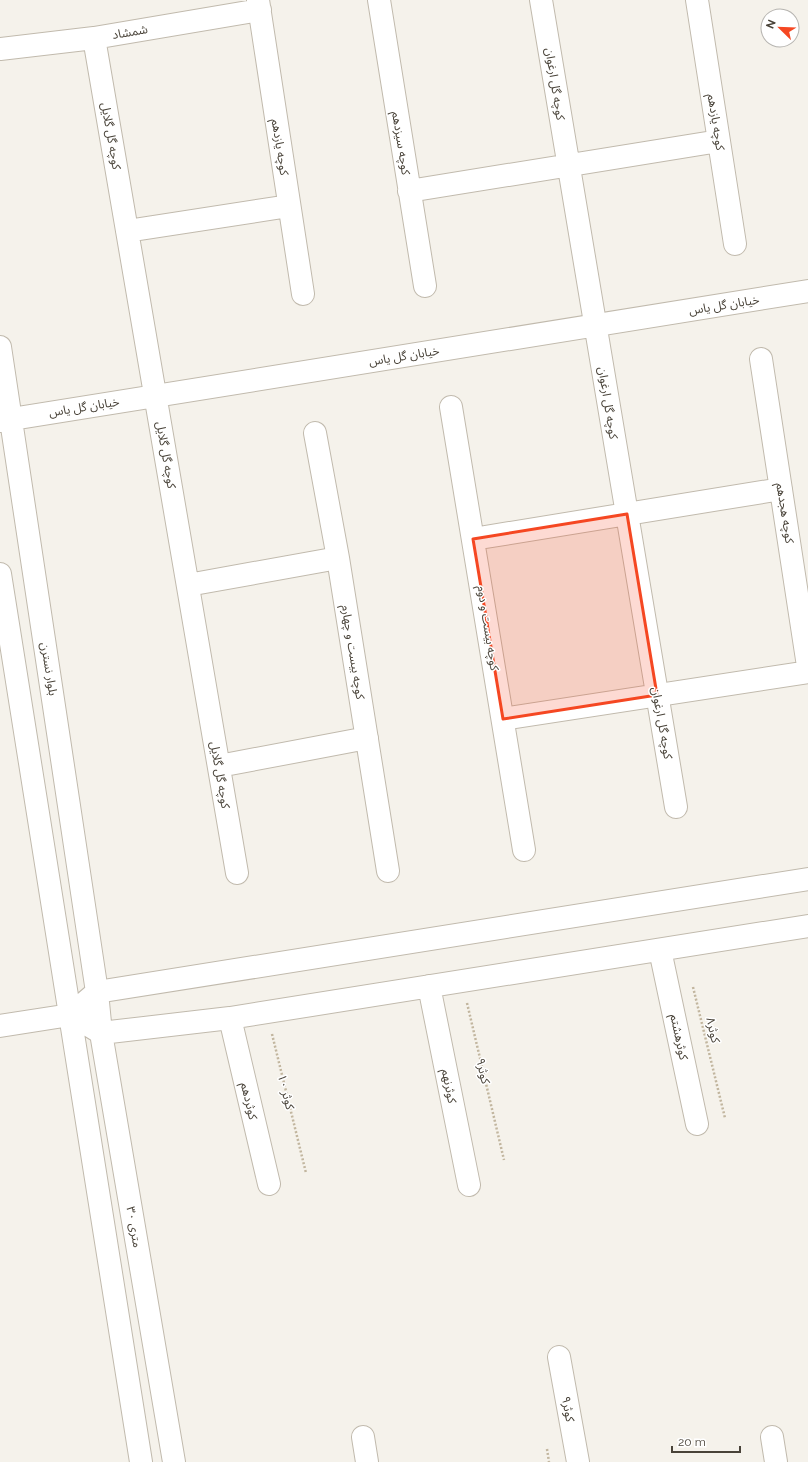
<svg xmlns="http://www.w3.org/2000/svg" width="808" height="1462" font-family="Raleway,'Noto Sans Arabic',sans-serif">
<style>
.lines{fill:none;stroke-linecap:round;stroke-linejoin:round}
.minor-casing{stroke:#c1baad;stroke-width:24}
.path{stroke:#c2b69f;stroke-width:2.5;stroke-dasharray:2 2;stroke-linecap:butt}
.minor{stroke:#fff;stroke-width:22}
.marked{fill:#f54722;fill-opacity:0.2;stroke:#f54722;stroke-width:3;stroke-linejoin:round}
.labels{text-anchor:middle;stroke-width:3;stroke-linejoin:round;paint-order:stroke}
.street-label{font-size:12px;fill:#494339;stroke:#fff}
</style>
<rect width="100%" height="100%" fill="#f5f2eb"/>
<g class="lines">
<defs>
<path id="minor" d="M258,0L303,294
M379,0L425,286
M541,0L676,807
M697,0L735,244
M94,38L237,873
M0,49L94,38L260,10
M409,191L719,141
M127,231L289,206
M0,347L97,992L101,1033L174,1462
M761,359L808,666
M451,407L524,850
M0,421L808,291
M315,433L338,558L388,871
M473,539L781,489
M0,574L141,1462
M188,585L338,558
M503,719L808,672
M219,766L367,738
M660,950L697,1124
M429,986L469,1185
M230,1018L269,1184
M88,1025L101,1033L230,1018L808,926
M0,1026L70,1015L97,992L808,879
M559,1357L578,1462
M363,1437L367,1462
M772,1437L776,1462"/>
</defs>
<use href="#minor" class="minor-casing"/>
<path class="path" d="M693,987L725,1118
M467,1003L504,1160
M272,1034L306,1173
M547,1449L549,1462"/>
<use href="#minor" class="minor"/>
</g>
<path class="marked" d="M627,514L657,695L503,719L473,539Z"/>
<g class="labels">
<g class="street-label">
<text transform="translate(130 32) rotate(-10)" y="4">شمشاد</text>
<text transform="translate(555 84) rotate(81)" y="4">کوچه گل ارغوان</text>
<text transform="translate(716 122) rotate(81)" y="4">کوچه یازدهم</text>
<text transform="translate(111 136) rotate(80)" y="4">کوچه گل گلایل</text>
<text transform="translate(401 143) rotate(81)" y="4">کوچه سیزدهم</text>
<text transform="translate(280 147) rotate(81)" y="4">کوچه یازدهم</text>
<text transform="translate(724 305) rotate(-9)" y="4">خیابان گل یاس</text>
<text transform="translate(404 356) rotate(-9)" y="4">خیابان گل یاس</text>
<text transform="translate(608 403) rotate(81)" y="4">کوچه گل ارغوان</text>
<text transform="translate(84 407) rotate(-9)" y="4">خیابان گل یاس</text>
<text transform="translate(166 455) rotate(80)" y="4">کوچه گل گلایل</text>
<text transform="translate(785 513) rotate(81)" y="4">کوچه هجدهم</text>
<text transform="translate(488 628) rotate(81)" y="4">کوچه بیست و دوم</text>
<text transform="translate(353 652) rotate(81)" y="4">کوچه بیست و چهارم</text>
<text transform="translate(49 669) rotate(81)" y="4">بلوار نسترن</text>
<text transform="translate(662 723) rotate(80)" y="4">کوچه گل ارغوان</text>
<text transform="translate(220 775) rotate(80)" y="4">کوچه گل گلایل</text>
<text transform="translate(713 1030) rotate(77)" y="4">کوثر۸</text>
<text transform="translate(679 1037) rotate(78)" y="4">کوثرهشتم</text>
<text transform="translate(483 1071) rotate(77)" y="4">کوثر۹</text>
<text transform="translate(449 1086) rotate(79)" y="4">کوثرنهم</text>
<text transform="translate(286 1092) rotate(76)" y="4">کوثر ۱۰</text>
<text transform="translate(249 1101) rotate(77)" y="4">کوثردهم</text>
<text transform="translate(134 1227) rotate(80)" y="4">۳۰ متری</text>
<text transform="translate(568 1409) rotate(80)" y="4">کوثر۹</text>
</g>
</g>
<g transform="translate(780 28) rotate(293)"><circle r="19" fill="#ffffff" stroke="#b6b4b0"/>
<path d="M0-3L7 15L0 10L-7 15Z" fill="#f54722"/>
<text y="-6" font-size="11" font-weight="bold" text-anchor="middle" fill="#494339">N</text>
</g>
<path d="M672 1446v6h68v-6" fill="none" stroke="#494339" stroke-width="2"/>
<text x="678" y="1446" font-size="12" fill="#494339" stroke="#ffffff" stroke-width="3" paint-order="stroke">20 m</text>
</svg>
